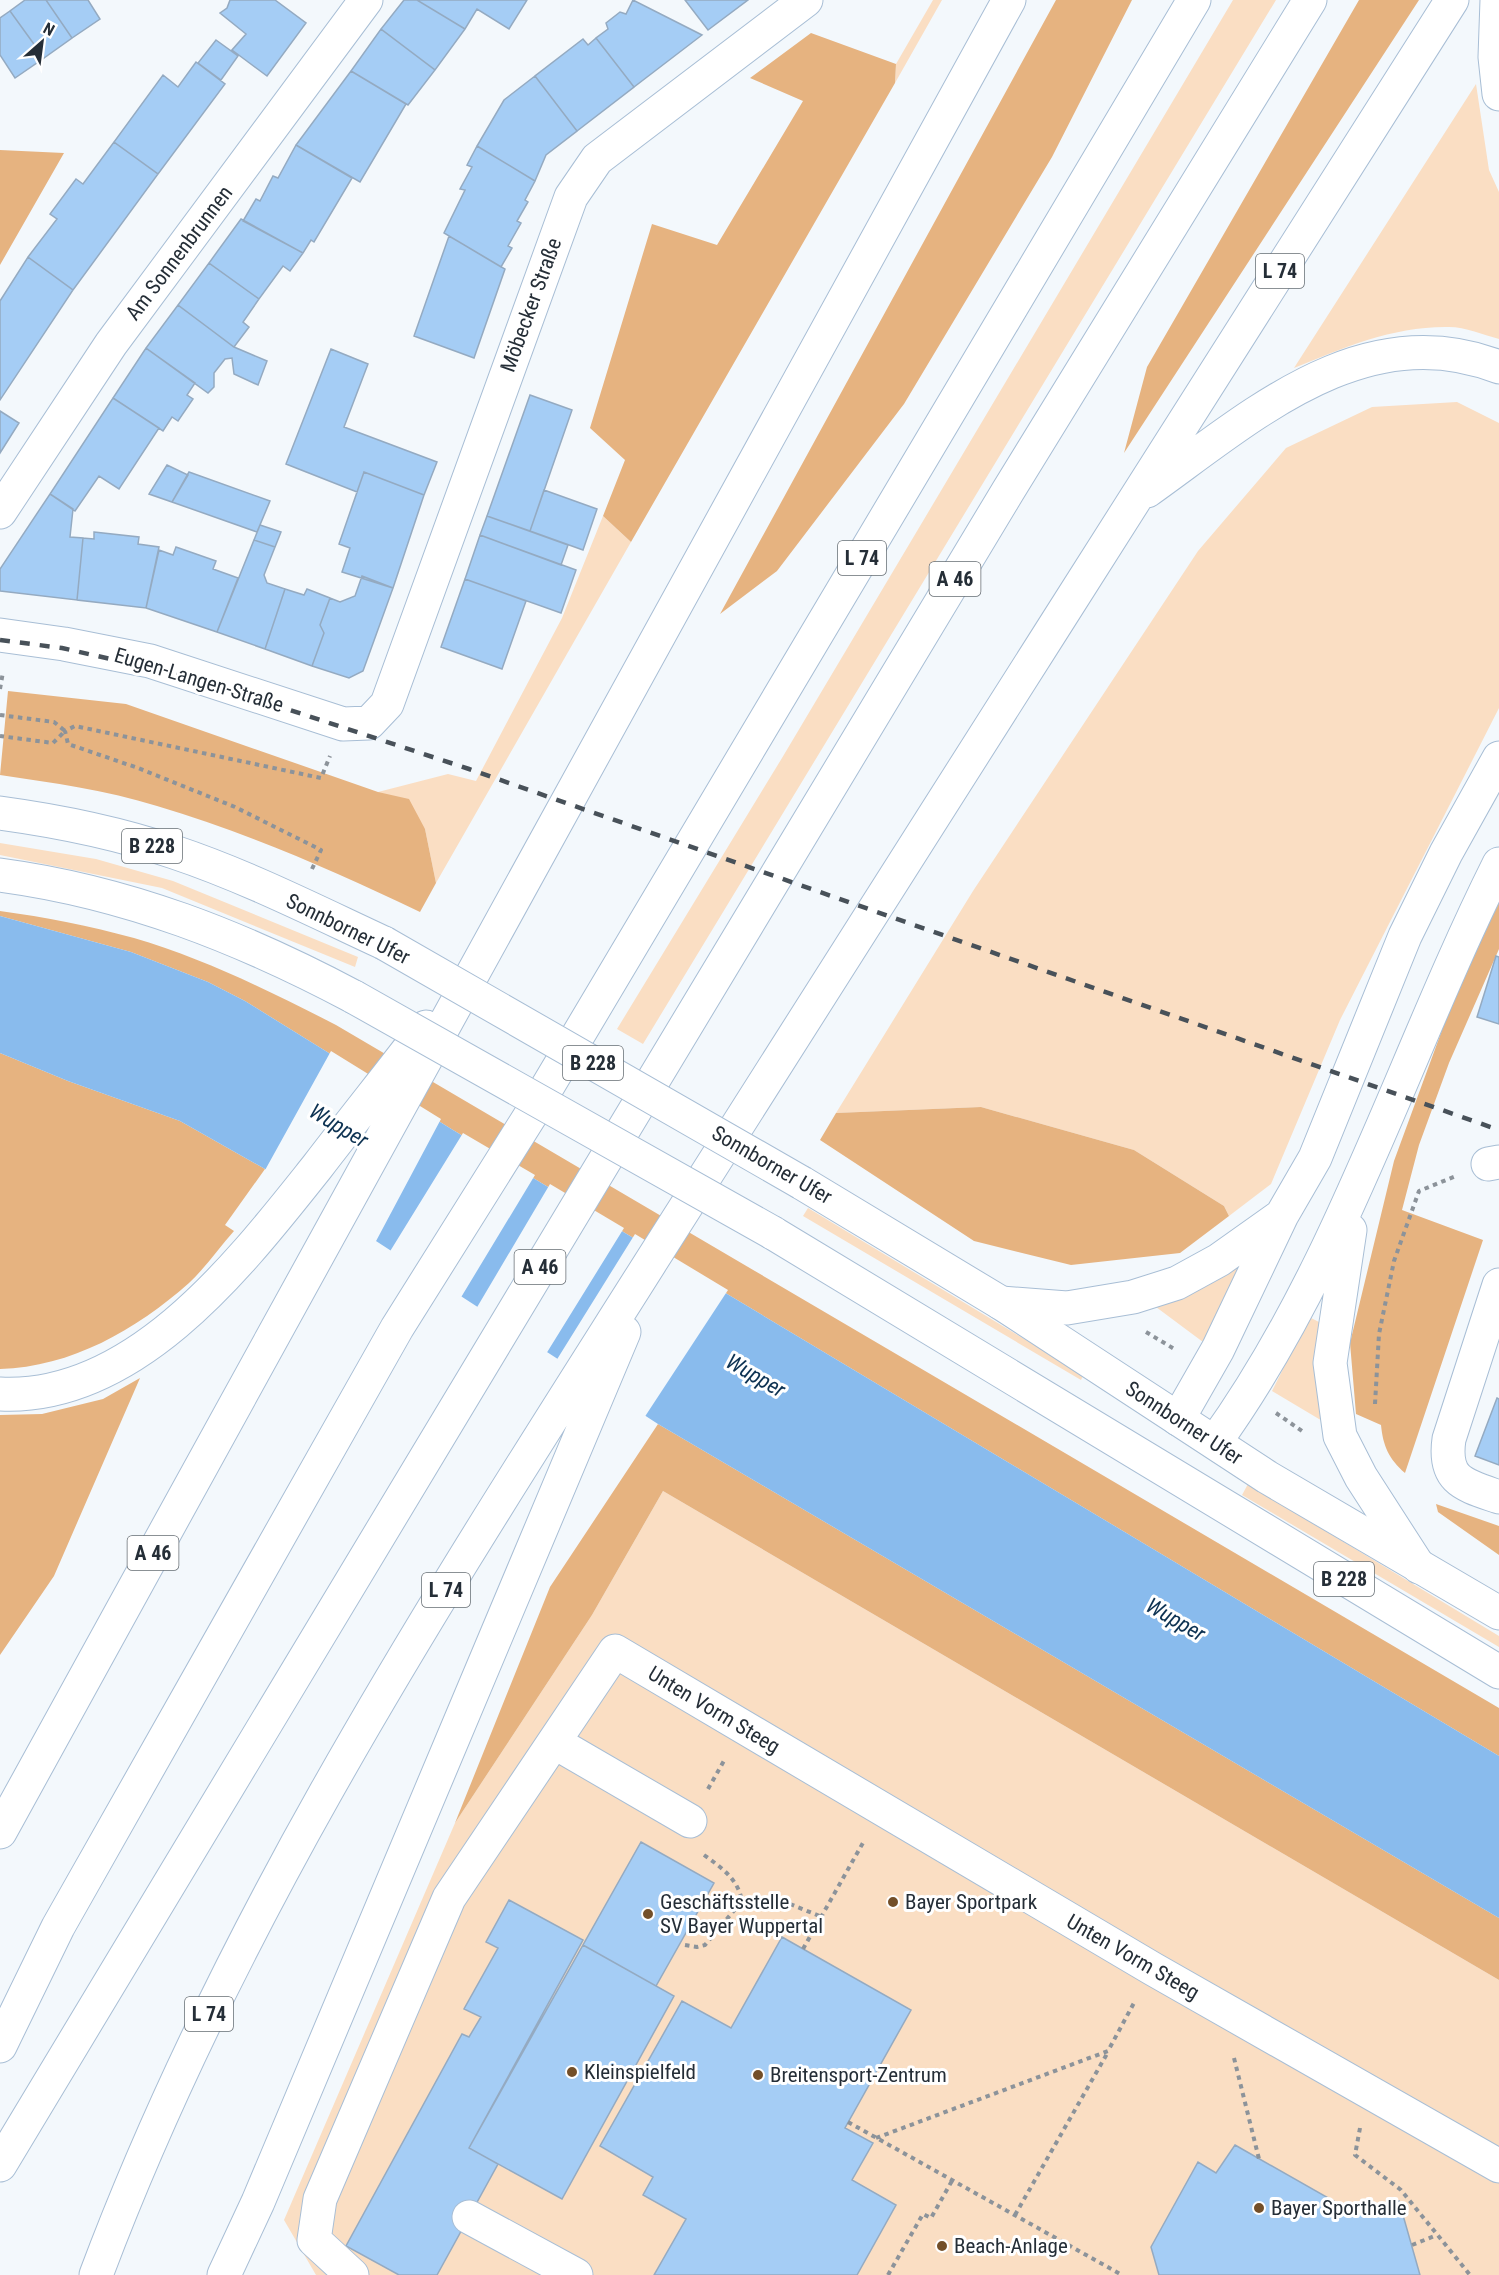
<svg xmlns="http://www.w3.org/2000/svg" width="1499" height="2275" font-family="'Roboto Condensed',sans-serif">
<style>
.green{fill:#fadec3}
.forest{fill:#e6b380}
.water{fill:#89bbed}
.pier{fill:#f3f8fc}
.building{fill:#a5cdf5;stroke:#94aac1;stroke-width:1.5}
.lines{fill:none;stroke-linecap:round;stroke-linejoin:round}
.minor-casing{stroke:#a8bed5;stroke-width:35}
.major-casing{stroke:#a8bed5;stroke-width:35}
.highway-casing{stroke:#a8bed5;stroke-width:35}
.path{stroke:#8c939a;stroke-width:4;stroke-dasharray:4.5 4.5;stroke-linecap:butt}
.minor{stroke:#fff;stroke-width:33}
.major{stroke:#fff;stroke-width:33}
.highway{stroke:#fff;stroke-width:33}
.rail{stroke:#485159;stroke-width:4.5;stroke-dasharray:10 10;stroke-linecap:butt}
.major-bridge-casing{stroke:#a8bed5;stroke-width:35;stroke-linecap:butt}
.major-bridge{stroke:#fff;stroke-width:33}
.poi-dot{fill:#734f29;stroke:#fff;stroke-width:2}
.labels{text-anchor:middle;stroke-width:6;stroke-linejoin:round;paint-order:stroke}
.shield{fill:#fff;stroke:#666d73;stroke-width:1.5}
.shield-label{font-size:20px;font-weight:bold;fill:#252e37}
.street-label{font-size:21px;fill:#252e37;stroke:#fff}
.poi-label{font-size:21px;fill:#252e37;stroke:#fff;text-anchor:start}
.water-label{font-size:22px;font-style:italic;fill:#0d3252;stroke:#fff}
</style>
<rect width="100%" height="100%" fill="#f3f8fc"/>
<path class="green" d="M933,0H942L895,83L896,64Z
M1233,0H1276L643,1044L617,1029L782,758Z
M1476,84L1489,170L1499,192V339C1484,335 1465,327 1449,327C1394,326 1345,347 1294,368Z
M1457,402L1499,423V708L1340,1020L1271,1184L1229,1216L1224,1206L1134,1150L981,1107L836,1113L973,891L1198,551L1286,448L1372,407Z
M603,516L631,542L436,883L425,829L378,792L448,774L476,781L562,618Z
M0,843L96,859L173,881L358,957L355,967L162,888L0,855Z
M808,1208L1077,1371L1083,1376L1081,1380L803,1216Z
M1240,1264L1203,1342L1156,1307L1216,1281Z
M1309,1317L1321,1323L1324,1422L1272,1391Z
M1248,1484L1499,1636V1647L1242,1495Z
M663,1491L1499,1980V2275H316L284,2220L455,1823L592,1615Z"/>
<path class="forest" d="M1056,0H1132L1052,157L904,404L777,571L720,614Z
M1359,0H1419L1124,453L1147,367Z
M811,33L896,64L895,83L631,542L603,516L625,460L590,428L652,224L717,245L803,101L750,78Z
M0,150L64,153L0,265Z
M8,691L126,704L378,792L409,799L425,829L436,883L420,912C335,871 248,833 157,806C106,790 53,783 0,775Z
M1499,901V949L1449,1063L1419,1145L1402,1210L1483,1240L1405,1473C1389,1459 1383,1446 1381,1425L1356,1414L1350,1343L1394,1161L1456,992Z
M0,911C45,917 90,926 134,938C205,959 272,992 336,1025L1499,1708V1756L453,1130L245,1001L208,982L131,952L0,916Z
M0,1053L68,1081L180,1121L265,1169L225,1225L234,1231C219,1248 205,1268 189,1283C136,1330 71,1367 0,1369Z
M981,1107L1134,1150L1224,1206L1229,1216L1180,1253L1071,1265L974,1241L820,1140L836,1113Z
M140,1378L54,1576L0,1655V1415L42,1414L103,1399Z
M658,1424L1499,1918V1980L663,1491L592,1615L455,1823L550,1587Z
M1436,1504L1499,1526V1555L1438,1512Z"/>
<path class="water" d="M0,916L131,952L208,982L245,1001L453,1130L1499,1756V1918L658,1424L265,1169L180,1121L68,1081L0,1053Z"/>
<path class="pier" d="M331,1051L441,1119L375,1243L264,1172Z
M463,1133L535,1175L460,1299L389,1253Z
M550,1184L624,1228L546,1354L476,1309Z
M635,1234L728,1290L644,1418L556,1361Z"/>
<path class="building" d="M25,0H46L72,38L44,58L10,11Z
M46,0H88L100,19L72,38Z
M230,0H275L306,23L267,76L232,50L246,34L220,13L227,8Z
M404,0H417L465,29L435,70L381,29Z
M417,0H527L509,29L477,9L465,29Z
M633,0L702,35L634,87L596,38L608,29L606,23L620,12L626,14Z
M685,0H748L708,30Z
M10,11L44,58L15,78L0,55V18Z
M381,29L435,70L408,105L351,71Z
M596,38L634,87L577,131L535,76L583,39L588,45Z
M216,40L238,56L221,80L198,63Z
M196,62L225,84L158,174L114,142L163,75L178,87Z
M351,71L406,104L360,182L296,145Z
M535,76L577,131L546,155L535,181L477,146L504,100Z
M114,142L158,174L73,290L28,257L57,219L50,214L76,179L83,184Z
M296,145L352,178L314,242L311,240L303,253L243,221L256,199L260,201L273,176L278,178Z
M477,146L535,181L525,200L528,202L517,221L521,223L508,246L512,248L501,267L444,233L465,190L460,189L472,167L467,165Z
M241,219L303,253L290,271L283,266L259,299L209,263Z
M449,236L505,269L474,358L414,336Z
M28,257L73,290L0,400V301Z
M209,263L259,299L243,322L249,327L234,347L178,305Z
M178,305L234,347L267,361L258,385L234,374L232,358L225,359L214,373V387L208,393L146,348Z
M146,348L195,383L187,395L193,399L178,421L172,417L163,431L113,398Z
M331,349L368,364L344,427L437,462L424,495L364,472L357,492L286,464Z
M530,395L572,410L530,531L487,516Z
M113,398L159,428L119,489L99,476L75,511L50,494Z
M0,411L19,423L0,453Z
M167,465L188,475L172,502L149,494Z
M189,472L270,501L257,532L172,502Z
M364,472L424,495L393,588L342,572L350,548L339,544Z
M544,490L597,509L583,550L530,531Z
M50,494L73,509L70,537L83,538L77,600L0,591V569Z
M487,516L568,545L561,565L480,535Z
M260,525L281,532L275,547L254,540Z
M94,532L139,537L138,544L159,547L146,608L77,600L83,538L94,539Z
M480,535L576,570L561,613L465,579Z
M254,540L275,547L264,575L267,583L285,589L265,649L217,632Z
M176,547L216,561L213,569L238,578L217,632L146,608L159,550L173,555Z
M362,576L393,588L363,671L349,678L312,666L324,633L320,625L330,598L340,602L355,596Z
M465,579L526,601L502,669L441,647Z
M285,589L304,595L307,589L330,598L320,625L324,633L312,666L265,649Z
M1496,956L1499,957V1024L1477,1017Z
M1497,1398L1499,1399V1465L1475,1456Z
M641,1842L714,1883L656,1986L583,1945Z
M509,1900L583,1940L469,2148L498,2164L437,2275H399L346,2246L462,2034L469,2037L481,2017L464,2009L498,1948L486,1942Z
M782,1937L911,2010L845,2128L873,2143L852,2180L896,2205L857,2275H654L686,2219L643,2195L653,2177L600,2146L682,2001L731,2028Z
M583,1945L674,1996L562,2199L469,2148Z
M1235,2145L1358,2215L1399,2201L1420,2275H1159L1151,2247L1198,2162L1216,2173Z"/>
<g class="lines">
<defs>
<path id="minor" d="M0,512L111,344L366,0
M0,635L64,644L150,661L343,724L369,723L387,704L571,197L597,159L806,0
M1488,1164L1499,1162
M1499,1285L1449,1439C1443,1481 1464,1485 1499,1497
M554,1742L690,1821
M469,2217L576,2275
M352,2275L314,2240L320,2199L449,1898L615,1651L1153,1969L1499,2166"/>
<path id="major" d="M0,813C59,821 118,833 174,852C246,876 315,911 384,943
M0,875C127,892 241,937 354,997
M802,1183L1001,1303L1267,1477L1499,1613
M773,1233L1499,1672"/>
<path id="highway" d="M1497,0L1495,57L1499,94
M1147,491C1251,417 1363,314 1499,367
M1350,1230L1330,1363L1340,1436L1361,1477L1419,1567
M1001,1303L1067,1308L1133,1297L1177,1283L1219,1260L1281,1216
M0,1394C136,1401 242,1261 317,1167C353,1120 390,1074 426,1027
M1178,1419L1218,1349L1282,1215L1315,1158L1405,936L1446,853L1499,758
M1215,1442C1341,1267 1403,1056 1499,864
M0,1832L1009,0
M0,2046L58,1927L397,1328L530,1116L1194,0
M0,2165L1008,491L1310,0
M96,2275C232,1912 446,1586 652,1260C919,840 1185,420 1452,0
M224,2275L258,2202L624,1332"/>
</defs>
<use href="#minor" class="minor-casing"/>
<use href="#major" class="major-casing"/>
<use href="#highway" class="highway-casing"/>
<path class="path" d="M0,689L3,672
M0,715L54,722L65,731L53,743L0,736
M312,869L321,850L235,807L138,768L68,744L65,731L75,726L321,778L330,756
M1146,1332L1176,1350
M1375,1404L1379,1334L1394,1261L1419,1191L1456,1176
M1276,1413L1302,1431
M708,1789L725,1759
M704,1855C722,1868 738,1879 742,1901
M685,1945L697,1947L705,1945L742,1901L790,1904L822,1917
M803,1949L864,1841
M1234,2058L1259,2159
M848,2122L1122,2275
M1360,2128L1355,2155L1401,2190L1470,2275
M876,2138L1108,2051L1135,2001
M1015,2215L1108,2052
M1412,2245L1437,2235
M888,2275L923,2214L931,2218L953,2179"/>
<use href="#minor" class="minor"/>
<use href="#major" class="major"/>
<use href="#highway" class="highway"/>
<path class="rail" d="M0,640L62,648L190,677L469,769L1499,1130"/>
<defs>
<path id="major-bridge" d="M384,943L802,1183
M354,997L773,1233"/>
</defs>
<use href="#major-bridge" class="major-bridge-casing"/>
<use href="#major-bridge" class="major-bridge"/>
</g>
<g class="poi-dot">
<circle cx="893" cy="1902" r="6"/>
<circle cx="648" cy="1914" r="6"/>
<circle cx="572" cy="2072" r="6"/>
<circle cx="758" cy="2075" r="6"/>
<circle cx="1259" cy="2208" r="6"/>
<circle cx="942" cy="2246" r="6"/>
</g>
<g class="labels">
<g class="shield">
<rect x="1256" y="254" width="48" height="34" rx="4.5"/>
<rect x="838" y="541" width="48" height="34" rx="4.5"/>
<rect x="929.5" y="562" width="51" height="34" rx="4.5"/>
<rect x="122" y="829" width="60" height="34" rx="4.5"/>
<rect x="563" y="1046" width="60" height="34" rx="4.5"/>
<rect x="514.5" y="1250" width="51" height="34" rx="4.5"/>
<rect x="127.5" y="1536" width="51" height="34" rx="4.5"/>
<rect x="1314" y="1562" width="60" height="34" rx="4.5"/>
<rect x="422" y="1573" width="48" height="34" rx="4.5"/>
<rect x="185" y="1997" width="48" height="34" rx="4.5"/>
</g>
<g class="shield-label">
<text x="1280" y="278">L 74</text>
<text x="862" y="565">L 74</text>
<text x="955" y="586">A 46</text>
<text x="152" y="853">B 228</text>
<text x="593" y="1070">B 228</text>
<text x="540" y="1274">A 46</text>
<text x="153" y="1560">A 46</text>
<text x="1344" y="1586">B 228</text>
<text x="446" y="1597">L 74</text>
<text x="209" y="2021">L 74</text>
</g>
<g class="street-label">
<text transform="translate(179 253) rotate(-53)" y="7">Am Sonnenbrunnen</text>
<text transform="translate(531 305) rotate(-70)" y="7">Möbecker Straße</text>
<text transform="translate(199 680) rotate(17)" y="7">Eugen-Langen-Straße</text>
<text transform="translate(348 929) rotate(26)" y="7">Sonnborner Ufer</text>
<text transform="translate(772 1165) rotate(30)" y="7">Sonnborner Ufer</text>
<text transform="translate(1184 1423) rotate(33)" y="7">Sonnborner Ufer</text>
<text transform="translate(714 1710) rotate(31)" y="7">Unten Vorm Steeg</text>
<text transform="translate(1133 1957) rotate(30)" y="7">Unten Vorm Steeg</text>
</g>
<g class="poi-label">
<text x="660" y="1909">Geschäftsstelle<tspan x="660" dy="24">SV Bayer Wuppertal</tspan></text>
<text x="905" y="1909">Bayer Sportpark</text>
<text x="584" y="2079">Kleinspielfeld</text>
<text x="770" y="2082">Breitensport-Zentrum</text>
<text x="1271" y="2215">Bayer Sporthalle</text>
<text x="954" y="2253">Beach-Anlage</text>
</g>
<g class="water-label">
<text transform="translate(339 1125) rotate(31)" y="8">Wupper</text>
<text transform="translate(756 1375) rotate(30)" y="8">Wupper</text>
<text transform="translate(1176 1619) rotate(30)" y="8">Wupper</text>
</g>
</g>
<g transform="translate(42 42) rotate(28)" stroke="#ffffff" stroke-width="4.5" paint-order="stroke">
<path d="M0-4.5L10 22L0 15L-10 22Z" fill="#252e37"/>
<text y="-9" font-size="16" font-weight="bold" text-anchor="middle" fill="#252e37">N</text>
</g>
</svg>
